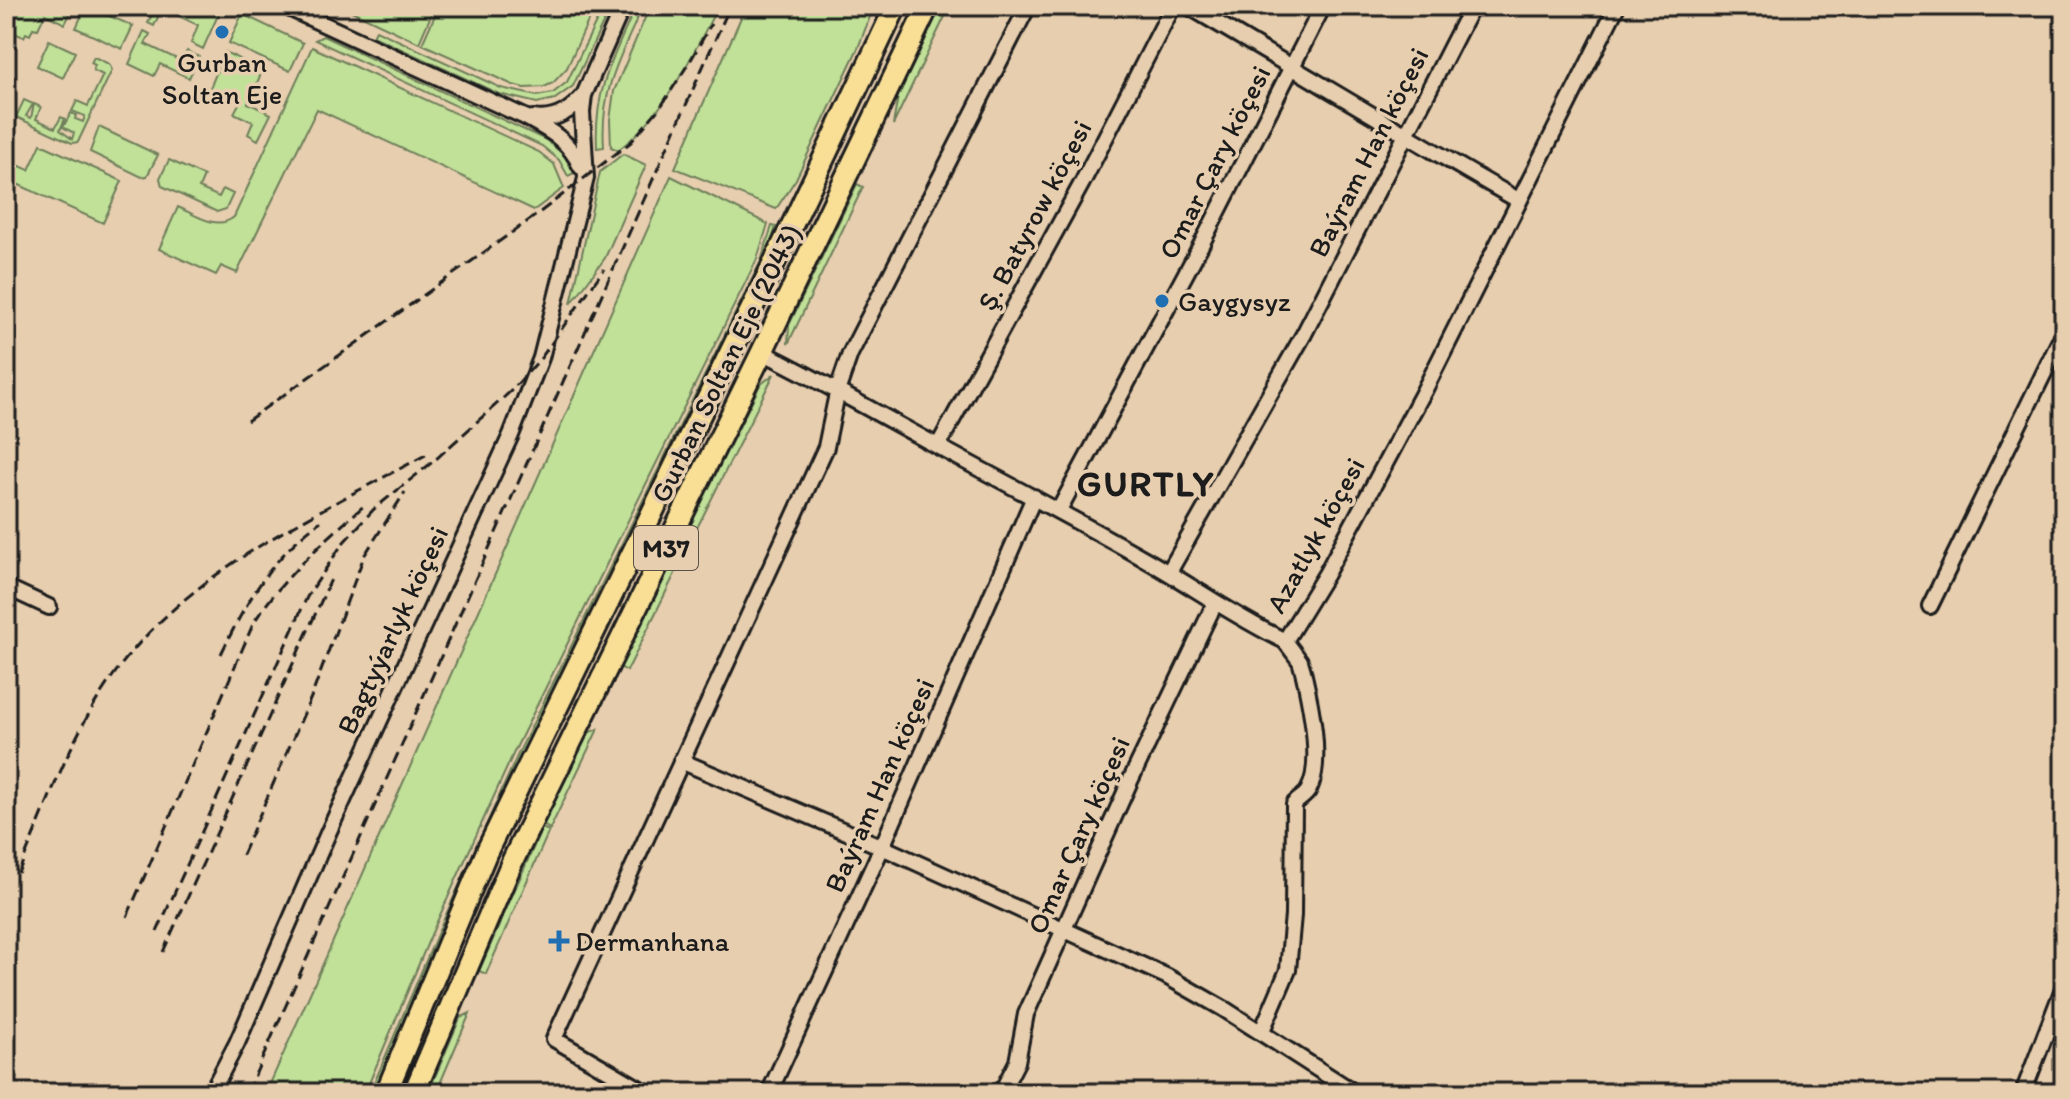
<svg xmlns="http://www.w3.org/2000/svg" width="2070" height="1099" font-family="Itim,sans-serif">
<style>
.green{fill:#c1e098;stroke:#6e7e5a;stroke-width:2}
.lines{fill:none;stroke-linecap:round;stroke-linejoin:round}
.minor-casing{stroke:#1c1c1c;stroke-width:20}
.highway-casing{stroke:#1c1c1c;stroke-width:26}
.minor{stroke:#e7ceaf;stroke-width:14}
.highway{stroke:#f9df96;stroke-width:20}
.rail{stroke:#1c1c1c;stroke-width:3;stroke-dasharray:12 6;stroke-linecap:butt}
.poi-dot{fill:#1f6fb2;stroke:#e7ceaf;stroke-width:3}
.labels{text-anchor:middle;stroke-width:7;stroke-linejoin:round;paint-order:stroke}
.shield{fill:#e7ceaf;stroke:#595148;stroke-width:2}
.shield-label{font-size:26px;font-weight:bold;fill:#1c1c1c}
.poi-label{font-size:28px;fill:#1c1c1c;stroke:#e7ceaf;text-anchor:start}
.street-label{font-size:28px;fill:#1c1c1c;stroke:#e7ceaf}
.district-label{font-size:36px;font-weight:bold;letter-spacing:2px;fill:#1c1c1c;stroke:#e7ceaf}
</style>
<rect width="100%" height="100%" fill="#e7ceaf"/>
<filter id="ink" filterUnits="userSpaceOnUse"><feTurbulence type="fractalNoise" baseFrequency=".0125" numOctaves="2"/><feDisplacementMap in="SourceGraphic" scale="16" xChannelSelector="R" yChannelSelector="G"/><feConvolveMatrix kernelMatrix="1 2 1 2 8 2 1 2 1" color-interpolation-filters="sRGB"/></filter>
<g filter="url(#ink)">
<path class="green" d="M6,6H74L65,24L45,14L38,29L33,28L30,35L26,33L24,37L14,33L9,44L6,43Z
M86,6L133,26L122,49L76,28Z
M156,6H222L203,49L191,43L198,25L162,8L154,26L148,23Z
M341,6H435L419,43Z
M439,6H588L594,8L567,68L553,83L544,87L524,88L513,85L422,44Z
M636,6H643C620,57 600,90 604,147L597,148C594,89 613,58 636,6Z
M650,6H718C692,56 665,115 618,150L611,147L610,120L614,91Z
M746,6H874L858,48L796,179L776,209L675,168Z
M941,6H950L893,125L898,96Z
M601,12L604,21L573,86L555,99L537,103L499,94L373,36L376,30L501,88L537,96L553,93L567,82Z
M242,14L303,43L290,71L229,43Z
M144,31L150,34L145,44L181,61L187,51L199,57L189,78L160,64L154,76L129,64Z
M323,36L546,140L564,155L574,173L568,176L559,160L542,146L315,40Z
M49,40L75,52L63,78L37,66Z
M312,47L539,152L554,164L564,188L534,210L317,109L237,273L221,266L216,275L159,249L178,207C196,215 217,231 234,217Z
M225,52L252,65L251,69L261,74L248,103L271,114L258,140L248,134L253,122L234,113L240,102L210,88Z
M94,57L109,64L112,70L78,142L72,143L16,117L24,100L33,104L26,116L31,118L34,104L41,107L36,119L55,128L61,117L65,119L60,130L72,139L74,133L63,127L71,113L76,115L75,119L83,122L85,116L72,111L77,101L88,106L103,75L93,70L95,65L91,63Z
M99,127L158,155L147,176L142,177L90,152Z
M41,144L122,181L103,223L6,179V160L29,170Z
M623,154L646,165L605,258L571,304L600,172Z
M169,160L204,176L199,188L219,197L223,189L233,194L226,209L217,212L162,186L160,178Z
M671,176L768,224L757,259L514,752L431,935L365,1093H266Z
M857,184L863,187L788,344L789,325Z
M772,226L776,227L764,263L521,755L439,938L374,1093H370L436,937L518,754L761,261Z
M774,374L697,528L690,525L760,385Z
M689,528L696,531L627,671L620,667Z
M598,729L550,829L543,825L585,738L590,732Z
M542,828L549,831L486,974L479,971Z
M470,1013L436,1093H428L460,1018Z"/>
<g class="lines">
<defs>
<path id="minor" d="M284,6L525,117C549,130 569,140 581,167
M1188,6C1298,70 1407,137 1518,200
M533,118C555,122 571,111 584,95L623,6
M762,352C823,382 880,415 939,447C1007,484 1076,520 1143,558C1191,585 1235,617 1285,641L1326,574L1424,391L1617,6
M938,446L1082,183L1173,6
M1059,510L1201,245L1323,6
M1169,572L1304,334L1472,6
M6,587L49,607
M1930,606L2064,332
M681,761L882,847L1166,976L1224,1009L1355,1093
M1261,1033L1288,970L1293,915L1294,804C1298,800 1305,796 1308,791C1324,764 1310,701 1303,671L1300,661L1285,641
M211,1093L237,1043L329,831L511,435L541,358L586,178L582,112L584,95
M647,1093L554,1039L826,447L838,389L850,354L1028,6
M769,1093L882,847L1034,497
M1001,1093L1017,1062L1026,1014L1131,779L1215,603
M2023,1093L2064,986"/>
<path id="highway" d="M386,1093L487,851L776,259L896,6
M414,1093L512,862L762,352L928,6"/>
</defs>
<use href="#minor" class="minor-casing"/>
<use href="#highway" class="highway-casing"/>
<use href="#minor" class="minor"/>
<use href="#highway" class="highway"/>
<path class="rail" d="M247,421L535,216L631,142L662,105L692,58L711,24
M221,654C246,602 273,555 321,521
M242,855L312,695L364,556L405,492
M18,873C44,813 66,748 102,692C178,573 312,517 431,452
M127,917L254,622C285,575 325,540 367,503
M157,932L307,597L343,543L374,509L435,460L512,390L541,358L604,269
M163,952L332,577
M247,1093L730,6"/>
</g>
</g>
<g class="poi-dot">
<circle cx="222" cy="32" r="8"/>
<circle cx="1162" cy="301" r="8"/>
<path d="M555 929h8v8h8v8h-8v8h-8v-8h-8v-8h8z"/>
</g>
<g class="labels">
<rect class="shield" x="634" y="526" width="64" height="44" rx="6"/>
<g class="shield-label">
<text x="666" y="557">M37</text>
</g>
<g class="poi-label">
<text x="222" y="72" text-anchor="middle">Gurban<tspan x="222" dy="32">Soltan Eje</tspan></text>
<text x="1178" y="311">Gaygysyz</text>
<text x="575" y="951">Dermanhana</text>
</g>
<g class="street-label">
<text transform="translate(1368 152) rotate(-63)" y="10">Baýram Han köçesi</text>
<text transform="translate(1214 162) rotate(-63)" y="10">Omar Çary köçesi</text>
<text transform="translate(1034 215) rotate(-62)" y="10">Ş. Batyrow köçesi</text>
<text transform="translate(725 363) rotate(-64)" y="10">Gurban Soltan Eje (2043)</text>
<text transform="translate(1315 535) rotate(-61)" y="10">Azatlyk köçesi</text>
<text transform="translate(392 630) rotate(-65)" y="10">Bagtyýarlyk köçesi</text>
<text transform="translate(879 785) rotate(-66)" y="10">Baýram Han köçesi</text>
<text transform="translate(1078 835) rotate(-66)" y="10">Omar Çary köçesi</text>
</g>
<g class="district-label">
<text x="1146" y="496">GURTLY</text>
</g>
</g>
<rect width="2070" height="1099" fill="none" stroke="#e7ceaf" stroke-width="32"/>
<rect x="16" y="16" width="2038" height="1067" fill="none" stroke="#1c1c1c" stroke-width="3" filter="url(#ink)"/>
</svg>
